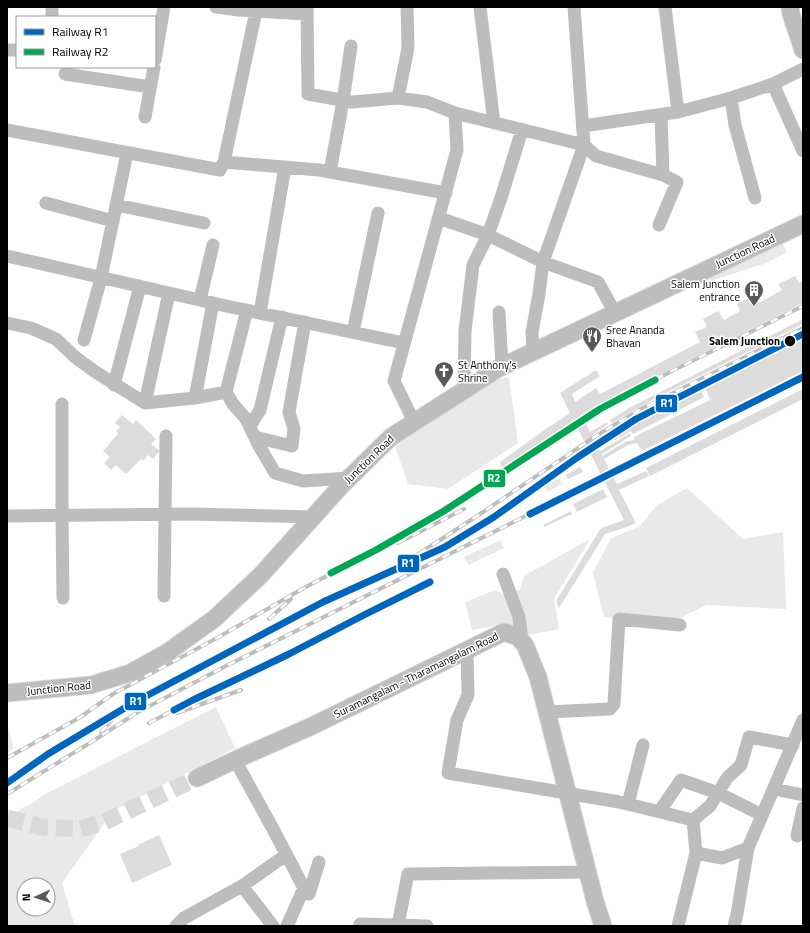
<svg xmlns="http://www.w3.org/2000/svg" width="810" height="933" font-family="'Titillium Web',sans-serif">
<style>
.green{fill:#e9e9e9;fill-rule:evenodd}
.building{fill:#dcdcdc}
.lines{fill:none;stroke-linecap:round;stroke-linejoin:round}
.major-tunnel{stroke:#d9d9d9;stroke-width:17;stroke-dasharray:17 8;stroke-linecap:butt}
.major-casing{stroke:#dbdbdb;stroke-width:19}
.minor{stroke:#bdbdbd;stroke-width:13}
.major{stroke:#bdbdbd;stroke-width:17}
.rail-casing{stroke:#bdbdbd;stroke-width:4}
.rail{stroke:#fff;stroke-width:2.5;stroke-dasharray:8;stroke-linecap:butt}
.rail-1-casing{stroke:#fff;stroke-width:10}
.rail-2-casing{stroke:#fff;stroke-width:10}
.rail-1{stroke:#0065bd;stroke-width:7}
.rail-2{stroke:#00a651;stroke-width:7}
.stop-dot{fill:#000;stroke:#fff;stroke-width:1.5}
.labels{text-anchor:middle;stroke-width:3;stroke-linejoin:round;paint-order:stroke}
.street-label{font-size:11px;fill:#000;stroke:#fff}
.poi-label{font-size:11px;fill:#000;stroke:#fff;text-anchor:start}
.stop-label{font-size:11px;font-weight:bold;fill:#000;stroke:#fff;text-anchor:end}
.line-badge{stroke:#fff;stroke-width:1.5}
.badge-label{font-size:11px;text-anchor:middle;font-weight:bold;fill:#fff}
</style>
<rect width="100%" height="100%" fill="#fff"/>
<path class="green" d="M780,239L787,252L766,263L729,275L701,284L684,286Z
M509,377L518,443L448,489L408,484L395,446L430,421L498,379Z
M559,478L562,484L547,492L544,487Z
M687,488L743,539L783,532L786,609L707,605L676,620L604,617L593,573L611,538L639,527L657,505Z
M590,539L554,599L559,629L524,636L502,625L472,630L465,602L495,590L505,595L520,590L524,576Z
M500,540L504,548L469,565L464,557Z
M216,707L235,748L113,811L62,883L75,926H7V820L22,808L33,803L45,794ZM24,885H48V909H24Z
M7,726L11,736L13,749L7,754Z"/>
<path class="building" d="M795,276L799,283L803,281V303L605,402L582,416L590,432L607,422L608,424L592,435L600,451L630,433L631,436L602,454V456L627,441L635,440L634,437L710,400L706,389L728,378L727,376L803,337V371L642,451L637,443L628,445L604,459L617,484L646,471L649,476L619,490L636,523L627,527L605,534L559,608L556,601L601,528L624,520L574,421L547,438L503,469L500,462L543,431L570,413L560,393L596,370L600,376L572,394L575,402L596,388L600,394L700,342L695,332L707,327L703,319L718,311L724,320L740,311L737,304L754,295L759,303L782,290L778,284Z
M803,319V324L652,400L612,423L610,420L631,407Z
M700,389L704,397L633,434L631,431L615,440L613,437L628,427Z
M803,389V399L650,476L646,468Z
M122,415L133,424L136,420L156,439L151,444L160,451L153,459L148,455L144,460L141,459L126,474L116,465L111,470L104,463L110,457L103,451L118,434L116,431L120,427L115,423Z
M580,467L583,472L568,479L566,475Z
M603,489L607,497L577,512L573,504Z
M571,511L572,514L544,527L543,525Z
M159,835L172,865L132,883L120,854L139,846L138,845Z"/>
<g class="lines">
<path class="major-tunnel" d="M7,818L42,827L80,829L102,823L197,778"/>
<defs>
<path id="major" d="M790,7L791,14L803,50
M7,693L91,685L130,673L168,652L214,619L260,576L341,486L391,437L499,368L803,224
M197,778L235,760L312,726L504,632L518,637L525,645L538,677L595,901L603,926"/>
</defs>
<use href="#major" class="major-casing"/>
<path class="minor" d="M216,7L239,10L307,14
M307,7L308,94L352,102L398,98
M407,7L408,48L398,98L427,102L455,113L457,150L394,381L414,422
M480,7L494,123
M52,17V7
M7,50H17
M155,60L164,7
M65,74L150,87
M773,84L803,69
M731,98L735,125L755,198
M678,112L731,98L773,84L803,151
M455,113L584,145L574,7
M145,117L154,67
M583,126L678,112L665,7
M7,130L220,170L224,162L319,170L446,193
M224,162L256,11
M330,172L343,101L351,46
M46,203L113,221
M116,205L204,223
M439,218L488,235L543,262L598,282L615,313
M659,225L677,182L663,175
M7,256L226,306L404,343
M200,300L213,245
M499,312L502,366
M260,313L285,167
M7,323L31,328L56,339L75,357L94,371L145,403L195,398L226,392L233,404L246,419L258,444L275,473L303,481L350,478
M353,332L378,213
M84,340L101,278L127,153
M533,352L532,332L539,294L543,262L584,145L596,156L663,175L661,115
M114,385L140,286
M464,390L465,331L473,265L488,235L501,198L522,130
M226,392L247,310
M195,398L213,303
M145,403L169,293
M62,404V515L63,598
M250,426L260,410L282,317
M255,437L292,446L294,429L289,412L305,322
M7,516L190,514L314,517
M503,574L519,617L522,641
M164,596L166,436
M467,650L468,695L457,720L448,773L619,802L693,820L696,853
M547,712L610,709L614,704L619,619L680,625
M235,760L273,829L304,888L309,894
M774,789L803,795
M628,804L643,745
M659,812L681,780L718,793L762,815
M693,820L710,806L727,778L741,765L749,737L793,745
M797,836L803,808
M242,886L286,855
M309,894L319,862
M398,925L408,874L588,872
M176,926L184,918L242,886L273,926
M287,926L304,888
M360,926V924L427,926
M678,926L696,853L722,858L748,848
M734,926L737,914L748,848L803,720"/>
<use href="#major" class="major"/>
<defs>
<path id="rail" d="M398,543L464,509
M392,571L471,520L599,434L641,409L803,328
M269,619L291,599
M177,713L241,690
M149,723L193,700L289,654L362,616L430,582
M101,732L120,711
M7,758L79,718L113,694L217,638L302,589L376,550L444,511L600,409L672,371L803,306
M7,794L93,741L138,712L226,666L803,377"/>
</defs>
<use href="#rail" class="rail-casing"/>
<use href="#rail" class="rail"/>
<defs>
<path id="rail-1" d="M530,514L803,377
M174,710L193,700L289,654L362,616L430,582
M7,783L48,754L133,703L323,602L445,547L494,517L578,457L636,419L803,334"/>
<path id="rail-2" d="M331,573L376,550L444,511L600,409L655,380"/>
</defs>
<use href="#rail-1" class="rail-1-casing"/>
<use href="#rail-2" class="rail-2-casing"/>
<use href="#rail-1" class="rail-1"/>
<use href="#rail-2" class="rail-2"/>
</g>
<defs>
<symbol id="building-pin" viewBox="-11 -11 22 30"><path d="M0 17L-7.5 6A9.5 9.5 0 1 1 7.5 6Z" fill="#595959" stroke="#fff"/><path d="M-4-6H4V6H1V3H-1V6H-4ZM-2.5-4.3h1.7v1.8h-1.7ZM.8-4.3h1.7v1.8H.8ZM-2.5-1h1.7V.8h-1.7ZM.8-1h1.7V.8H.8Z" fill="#fff"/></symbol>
<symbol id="restaurant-pin" viewBox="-11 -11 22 30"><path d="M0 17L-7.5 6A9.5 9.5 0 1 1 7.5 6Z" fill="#595959" stroke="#fff"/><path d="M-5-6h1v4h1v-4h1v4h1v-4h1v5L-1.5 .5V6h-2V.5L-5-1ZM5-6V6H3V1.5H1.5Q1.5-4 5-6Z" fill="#fff"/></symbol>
<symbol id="church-pin" viewBox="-11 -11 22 30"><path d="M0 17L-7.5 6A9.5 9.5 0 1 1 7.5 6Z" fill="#595959" stroke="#fff"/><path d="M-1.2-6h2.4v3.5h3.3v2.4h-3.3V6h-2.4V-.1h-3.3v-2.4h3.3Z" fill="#fff"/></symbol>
</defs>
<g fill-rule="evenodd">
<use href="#building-pin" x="743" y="279" width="22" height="30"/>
<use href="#restaurant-pin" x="581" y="325" width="22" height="30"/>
<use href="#church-pin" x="433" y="360" width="22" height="30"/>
</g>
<circle class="stop-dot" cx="790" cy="341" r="6"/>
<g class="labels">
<g class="street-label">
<text transform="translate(745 251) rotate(-25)" y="4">Junction Road</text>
<text transform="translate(369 459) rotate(-44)" y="4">Junction Road</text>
<text transform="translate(416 675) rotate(-26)" y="4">Suramangalam - Tharamangalam Road</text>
<text transform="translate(59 688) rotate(-6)" y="4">Junction Road</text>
</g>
<g class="poi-label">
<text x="740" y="288" text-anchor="end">Salem Junction<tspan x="740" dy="13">entrance</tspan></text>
<text x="606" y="334">Sree Ananda<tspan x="606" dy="13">Bhavan</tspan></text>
<text x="458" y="369">St Anthony's<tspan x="458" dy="13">Shrine</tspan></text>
</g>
<g class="stop-label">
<text x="780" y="345">Salem Junction</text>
</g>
</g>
<g class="line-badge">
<rect x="655" y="394" width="23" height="19" rx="4" fill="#0065bd"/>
<rect x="483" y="469" width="23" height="19" rx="4" fill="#00a651"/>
<rect x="397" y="554" width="23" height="19" rx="4" fill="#0065bd"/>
<rect x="124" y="692" width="23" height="19" rx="4" fill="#0065bd"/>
</g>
<g class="badge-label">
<text x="667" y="407">R1</text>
<text x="494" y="482">R2</text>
<text x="408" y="567">R1</text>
<text x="136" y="705">R1</text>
</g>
<rect width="810" height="933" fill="none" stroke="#000000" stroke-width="16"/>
<rect x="16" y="16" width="140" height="52" fill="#ffffff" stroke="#999999"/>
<rect x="24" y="29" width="20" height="6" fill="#0065bd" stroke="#999999"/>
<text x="52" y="36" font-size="12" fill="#000000">Railway R1</text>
<rect x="24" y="49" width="20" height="6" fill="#00a651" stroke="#999999"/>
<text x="52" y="56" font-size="12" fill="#000000">Railway R2</text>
<g transform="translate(36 897) rotate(267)"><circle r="19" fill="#ffffff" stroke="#999999"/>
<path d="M0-3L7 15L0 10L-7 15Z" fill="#595959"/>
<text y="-6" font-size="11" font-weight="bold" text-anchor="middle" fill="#000000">N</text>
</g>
</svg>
